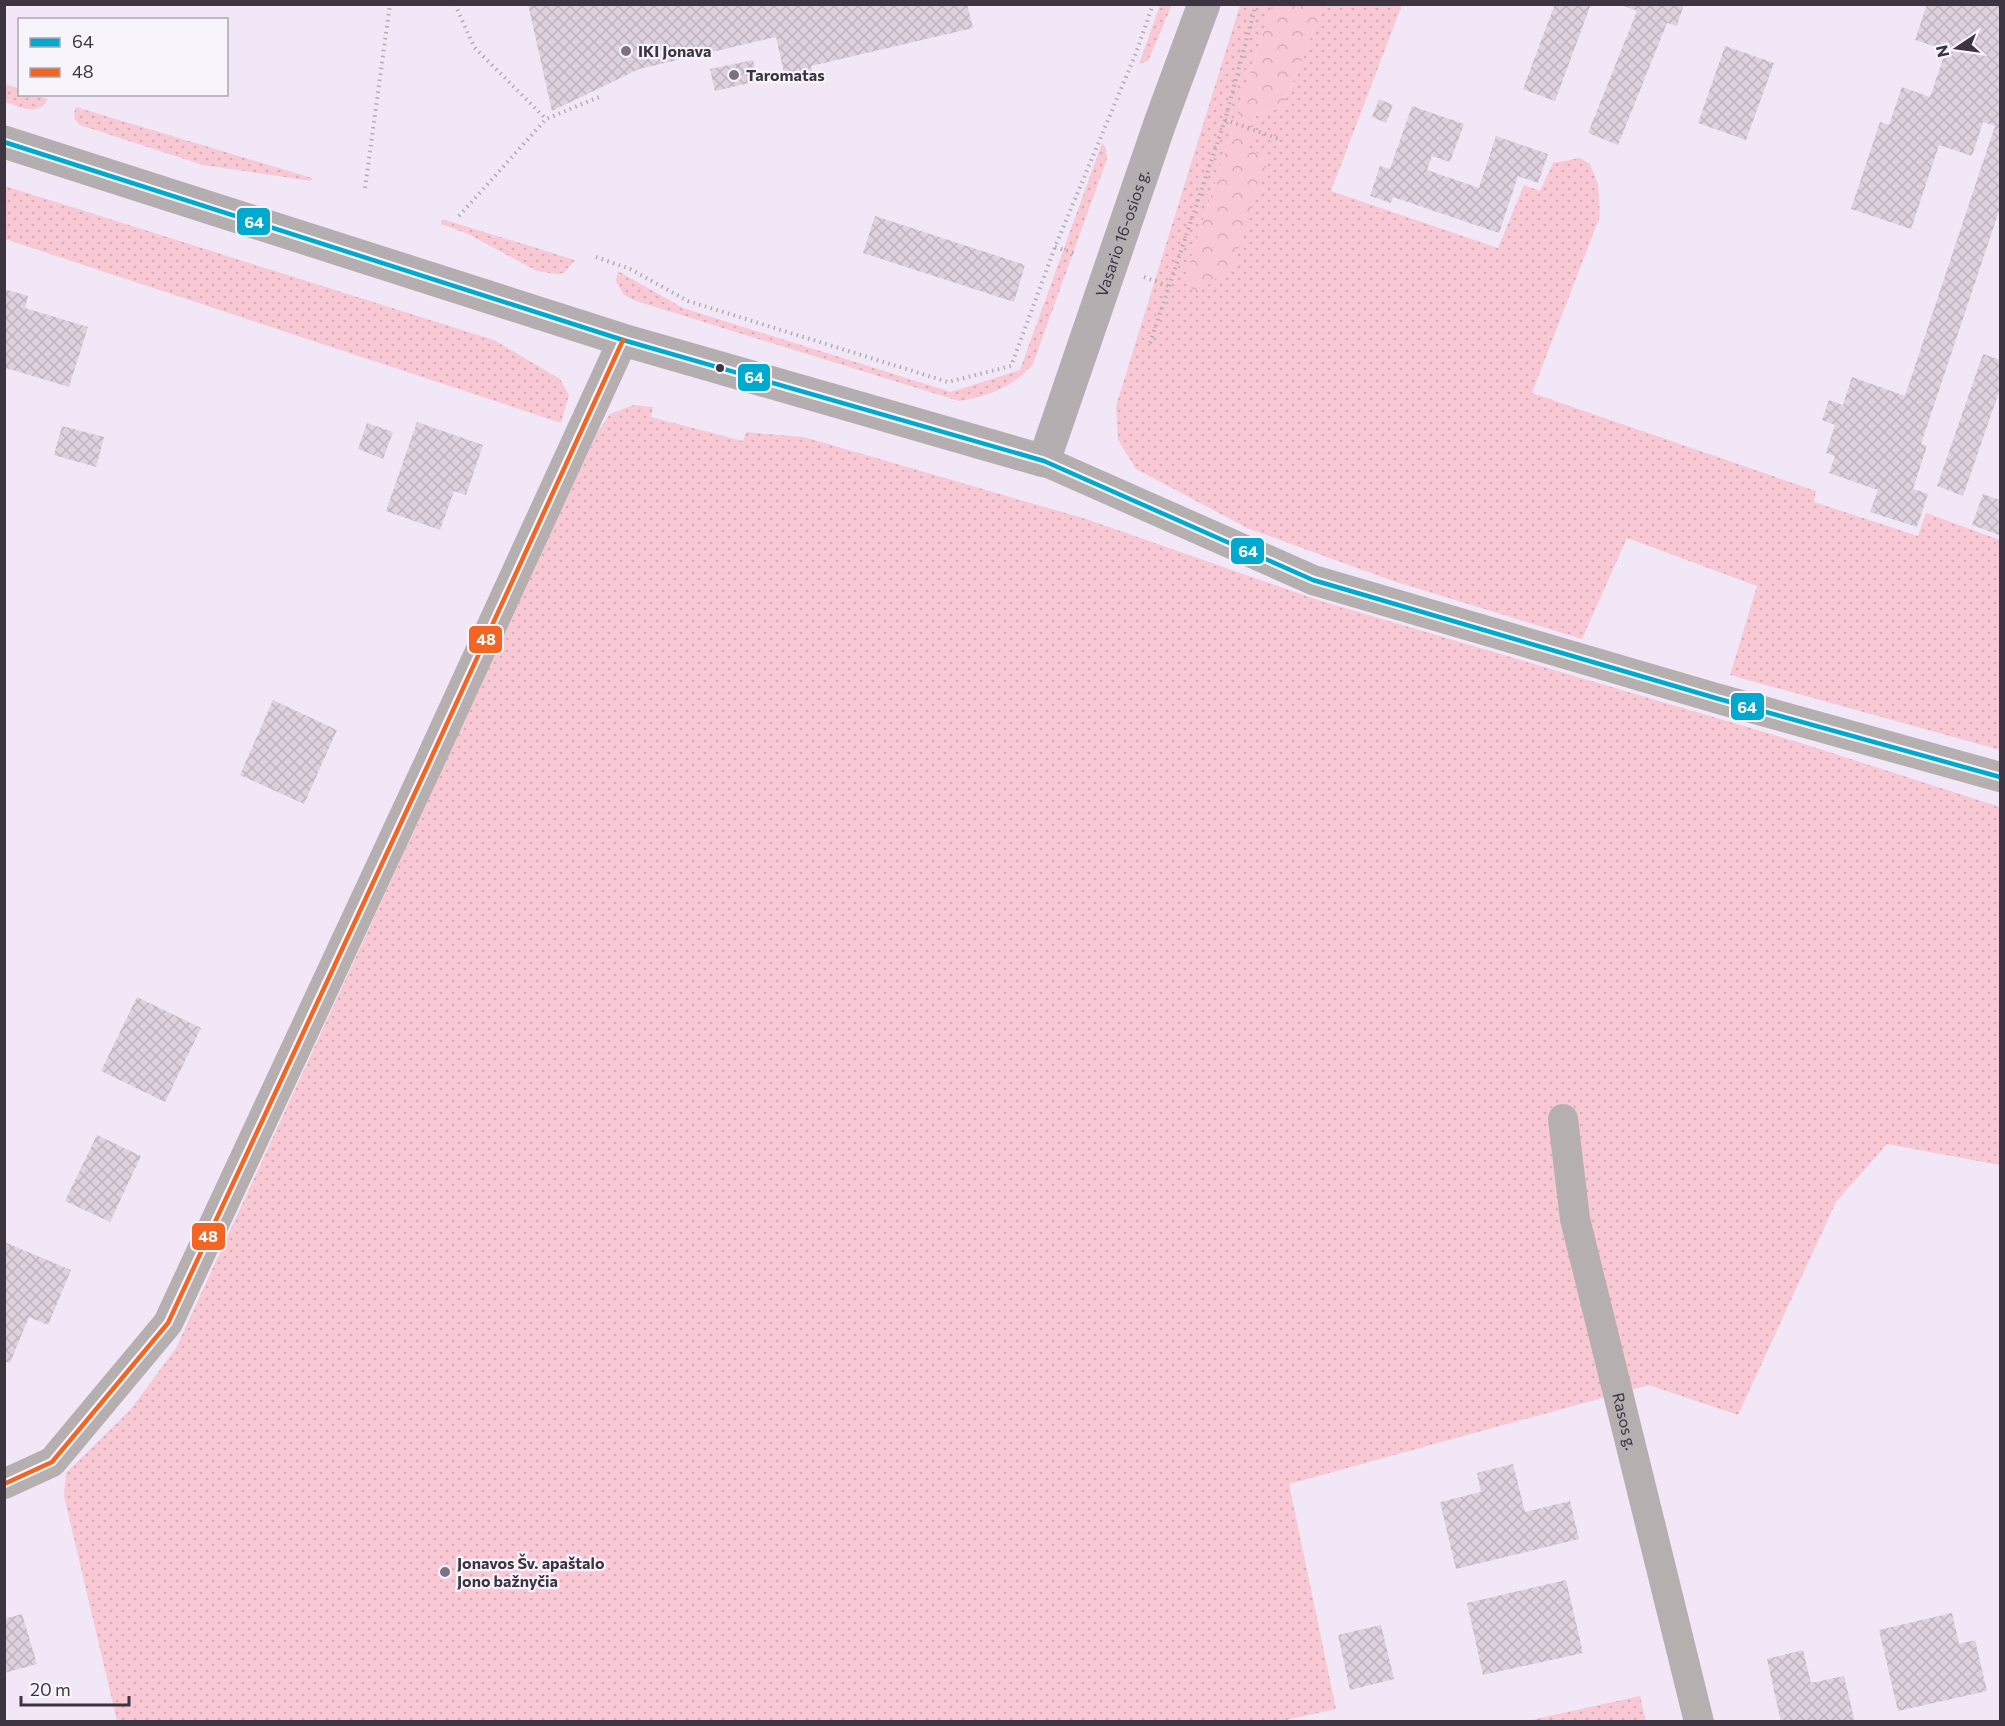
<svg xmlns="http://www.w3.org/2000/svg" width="2005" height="1726" font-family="Commissioner,sans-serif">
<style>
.grass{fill:url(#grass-dots)}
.forest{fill:url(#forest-crowns)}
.building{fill:url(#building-cross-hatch)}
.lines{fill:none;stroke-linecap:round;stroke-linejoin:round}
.path{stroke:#b2adb0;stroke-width:4;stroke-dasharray:1.5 4.5;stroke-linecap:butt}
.minor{stroke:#b5afb0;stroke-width:30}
.secondary{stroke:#b5aeb0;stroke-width:33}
.bus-1-casing{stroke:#f8f4fb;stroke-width:9}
.bus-2-casing{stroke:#f8f4fb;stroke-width:9}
.bus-1{stroke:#00a9ce;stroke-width:4.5}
.bus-2{stroke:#f26522;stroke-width:4.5}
.poi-dot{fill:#7b7381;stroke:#f8f4fb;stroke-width:2}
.bus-dot{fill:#3c3441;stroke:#f8f4fb;stroke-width:2}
.labels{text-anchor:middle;stroke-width:4.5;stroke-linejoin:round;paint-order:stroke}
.poi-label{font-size:16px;font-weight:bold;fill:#3c3441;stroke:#f8f4fb;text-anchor:start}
.street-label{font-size:16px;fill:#3c3441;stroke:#f8f4fb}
.line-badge{stroke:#f8f4fb;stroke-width:2}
.badge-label{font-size:16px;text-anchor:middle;font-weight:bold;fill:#fff}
</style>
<defs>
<pattern id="grass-dots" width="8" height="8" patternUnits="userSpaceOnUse" patternTransform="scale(1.5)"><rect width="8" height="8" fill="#f8c9d4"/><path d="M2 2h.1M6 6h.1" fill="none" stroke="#d6adb7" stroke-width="1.8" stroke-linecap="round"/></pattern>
<pattern id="forest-crowns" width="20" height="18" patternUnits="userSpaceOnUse" patternTransform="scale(1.5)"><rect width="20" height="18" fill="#f8c9d4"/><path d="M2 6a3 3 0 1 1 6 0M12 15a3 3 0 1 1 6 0" fill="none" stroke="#d6adb7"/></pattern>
<pattern id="building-cross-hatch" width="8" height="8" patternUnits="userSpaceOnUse" patternTransform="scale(1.5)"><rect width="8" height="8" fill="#dcd1dd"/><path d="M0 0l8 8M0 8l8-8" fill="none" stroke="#beb4bf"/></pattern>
</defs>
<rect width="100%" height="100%" fill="#f1e7f7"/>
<path class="grass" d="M1160,5H1172L1148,61L1139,64Z
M1240,5H1272L1184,280L1249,147L1256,115L1283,106L1324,5H1402L1331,191L1498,248L1524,185L1540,191L1553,163L1580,158L1590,164L1598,184L1600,216L1532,393L1816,491L1814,502L1918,536L1926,513L2000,540V750L1730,675L1757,586L1627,538L1582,639L1390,580L1247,528L1136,469L1118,440L1116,406Z
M5,84L19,89L20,94L36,95L48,99C38,117 21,107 5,102Z
M76,107L312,178L311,181L203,165L80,125C73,119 73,115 76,107Z
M1102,143L1106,148L1107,159L1033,364C1013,387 989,396 959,401L636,301L624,295L616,281L618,271L683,308L951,392L1020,370Z
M5,186L494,340L560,379L569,395L561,423L5,239Z
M442,219L575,260L564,273L556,274L537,271L468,234L441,224Z
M633,405L653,407L651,417L743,441L746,432L804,437L1086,519L1318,600L1801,743L2000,807V1165L1887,1144L1836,1202L1738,1415L1649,1385L1289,1484L1336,1709L1277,1722L117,1721L64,1496L66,1473L131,1409L176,1348L597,433L610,414Z
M1640,1696L1646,1721H1527Z"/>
<path class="forest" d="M1272,5H1324L1283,106L1256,115L1249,147L1268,161L1233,264L1197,294L1184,280Z"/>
<path class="building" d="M528,4H967L973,28L811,66L812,71L785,77L776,37L639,69L552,111Z
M1555,4H1591L1555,101L1523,89Z
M1619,4H1684L1677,26L1667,23L1618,145L1588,133L1637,11Z
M1927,4H2000V208L1921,444L1927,446L1913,489L1928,494L1917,527L1870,512L1878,490L1829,473L1835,456L1826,453L1835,425L1822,420L1829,400L1843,405L1852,377L1905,396L1995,126L1983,122L1972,156L1939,145L1911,229L1851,209L1880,122L1889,125L1902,87L1930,97L1946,50L1915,40Z
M1725,46L1774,63L1746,140L1698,123Z
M753,60L758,81L715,91L710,69Z
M1379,99L1393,105L1386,123L1372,117Z
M1412,106L1464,124L1450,162L1432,156L1427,170L1479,188L1496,136L1548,154L1538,183L1518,176L1499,233L1393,197L1391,203L1370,196L1380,166L1390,169Z
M875,216L1025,265L1014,302L863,253Z
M4,289L28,296L25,308L88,327L69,387L6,368L4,372Z
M1983,354L2000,360V389L1963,496L1937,486Z
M417,422L483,445L466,495L454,491L440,530L386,511Z
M367,423L393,432L383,459L358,449Z
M62,426L104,437L96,467L54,455Z
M1983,494L2000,500L1999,535L1972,525Z
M273,700L337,730L304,804L240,775Z
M137,997L201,1028L165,1102L101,1071Z
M97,1135L141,1156L110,1222L65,1201Z
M4,1242L71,1270L48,1325L29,1317L10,1363L4,1361Z
M1513,1464L1525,1512L1570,1501L1579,1539L1456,1569L1440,1502L1481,1492L1477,1473Z
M1566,1580L1583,1653L1483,1675L1467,1603Z
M1952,1613L1959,1644L1975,1640L1987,1691L1898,1711L1879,1630Z
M22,1614L37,1664L4,1673V1619Z
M1381,1625L1394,1679L1350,1690L1338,1635Z
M1803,1650L1811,1683L1844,1676L1855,1722H1781L1767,1659Z"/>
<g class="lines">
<path class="path" d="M455,4L474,47L546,119
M1225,120L1282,140
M365,188L390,4
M459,216L546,119L599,97
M1055,247L1077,254
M596,257L630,269L688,301L948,382L1011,366L1055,247L1136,53L1153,4
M1144,277L1171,287
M1150,343L1225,120L1256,4"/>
<g class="minor">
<path d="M1044,461L1313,580L1719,699L2000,777"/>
<path id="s1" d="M1563,1119L1575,1219L1699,1722"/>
<path d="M4,1484L52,1462L168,1323L427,767L623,340"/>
</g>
<path class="secondary" id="s2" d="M4,142L623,340L1044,461L1160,123L1204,4"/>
<defs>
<path id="bus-1" d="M4,142L623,340L1044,461L1313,580L1719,699L2000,777"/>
<path id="bus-2" d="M4,1484L52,1462L168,1323L427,767L623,340"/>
</defs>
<use href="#bus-1" class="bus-1-casing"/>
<use href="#bus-2" class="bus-2-casing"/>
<use href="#bus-1" class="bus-1"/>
<use href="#bus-2" class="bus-2"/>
</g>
<g class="poi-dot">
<circle cx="626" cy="51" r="6"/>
<circle cx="734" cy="75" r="6"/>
<circle cx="445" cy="1572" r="6"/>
</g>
<circle class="bus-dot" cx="720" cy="368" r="5"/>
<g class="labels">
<g class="poi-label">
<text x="638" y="57">IKI Jonava</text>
<text x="746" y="81">Taromatas</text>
<text x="457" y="1569">Jonavos Šv. apaštalo<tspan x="457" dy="18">Jono bažnyčia</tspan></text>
</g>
<g class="street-label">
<text dy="6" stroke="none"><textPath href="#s2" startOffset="1329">Vasario 16-osios g.</textPath></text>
<text dy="6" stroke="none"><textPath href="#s1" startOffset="309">Rasos g.</textPath></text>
</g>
</g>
<g class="line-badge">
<rect x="236" y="207" width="35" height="29" rx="6" fill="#00a9ce"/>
<rect x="737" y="363" width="34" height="29" rx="6" fill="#00a9ce"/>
<rect x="1230" y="537" width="35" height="28" rx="6" fill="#00a9ce"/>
<rect x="468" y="625" width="35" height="29" rx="6" fill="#f26522"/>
<rect x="1730" y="692" width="35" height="29" rx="6" fill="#00a9ce"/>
<rect x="191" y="1222" width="35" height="29" rx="6" fill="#f26522"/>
</g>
<g class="badge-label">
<text x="254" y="228">64</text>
<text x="754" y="383">64</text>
<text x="1248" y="557">64</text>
<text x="486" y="645">48</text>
<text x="1747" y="713">64</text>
<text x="208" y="1242">48</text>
</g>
<rect width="2005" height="1726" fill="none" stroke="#3c3441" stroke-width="12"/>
<rect x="18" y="18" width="210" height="78" fill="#f8f4fb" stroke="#ada7b1" stroke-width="1.5"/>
<rect x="30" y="38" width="30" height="9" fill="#00a9ce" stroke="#ada7b1" stroke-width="1.5"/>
<text x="72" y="48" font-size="18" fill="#3c3441">64</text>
<rect x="30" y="68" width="30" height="9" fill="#f26522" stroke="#ada7b1" stroke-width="1.5"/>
<text x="72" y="78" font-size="18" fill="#3c3441">48</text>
<g transform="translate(1957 48) rotate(257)" stroke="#f8f4fb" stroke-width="4.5" paint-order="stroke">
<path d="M0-4.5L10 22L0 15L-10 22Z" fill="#3c3441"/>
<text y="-9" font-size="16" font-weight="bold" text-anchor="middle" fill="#3c3441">N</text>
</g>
<path d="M21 1696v9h108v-9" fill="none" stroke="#3c3441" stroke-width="3"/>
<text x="30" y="1696" font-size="18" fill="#3c3441" stroke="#f8f4fb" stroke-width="4.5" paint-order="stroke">20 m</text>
</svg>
